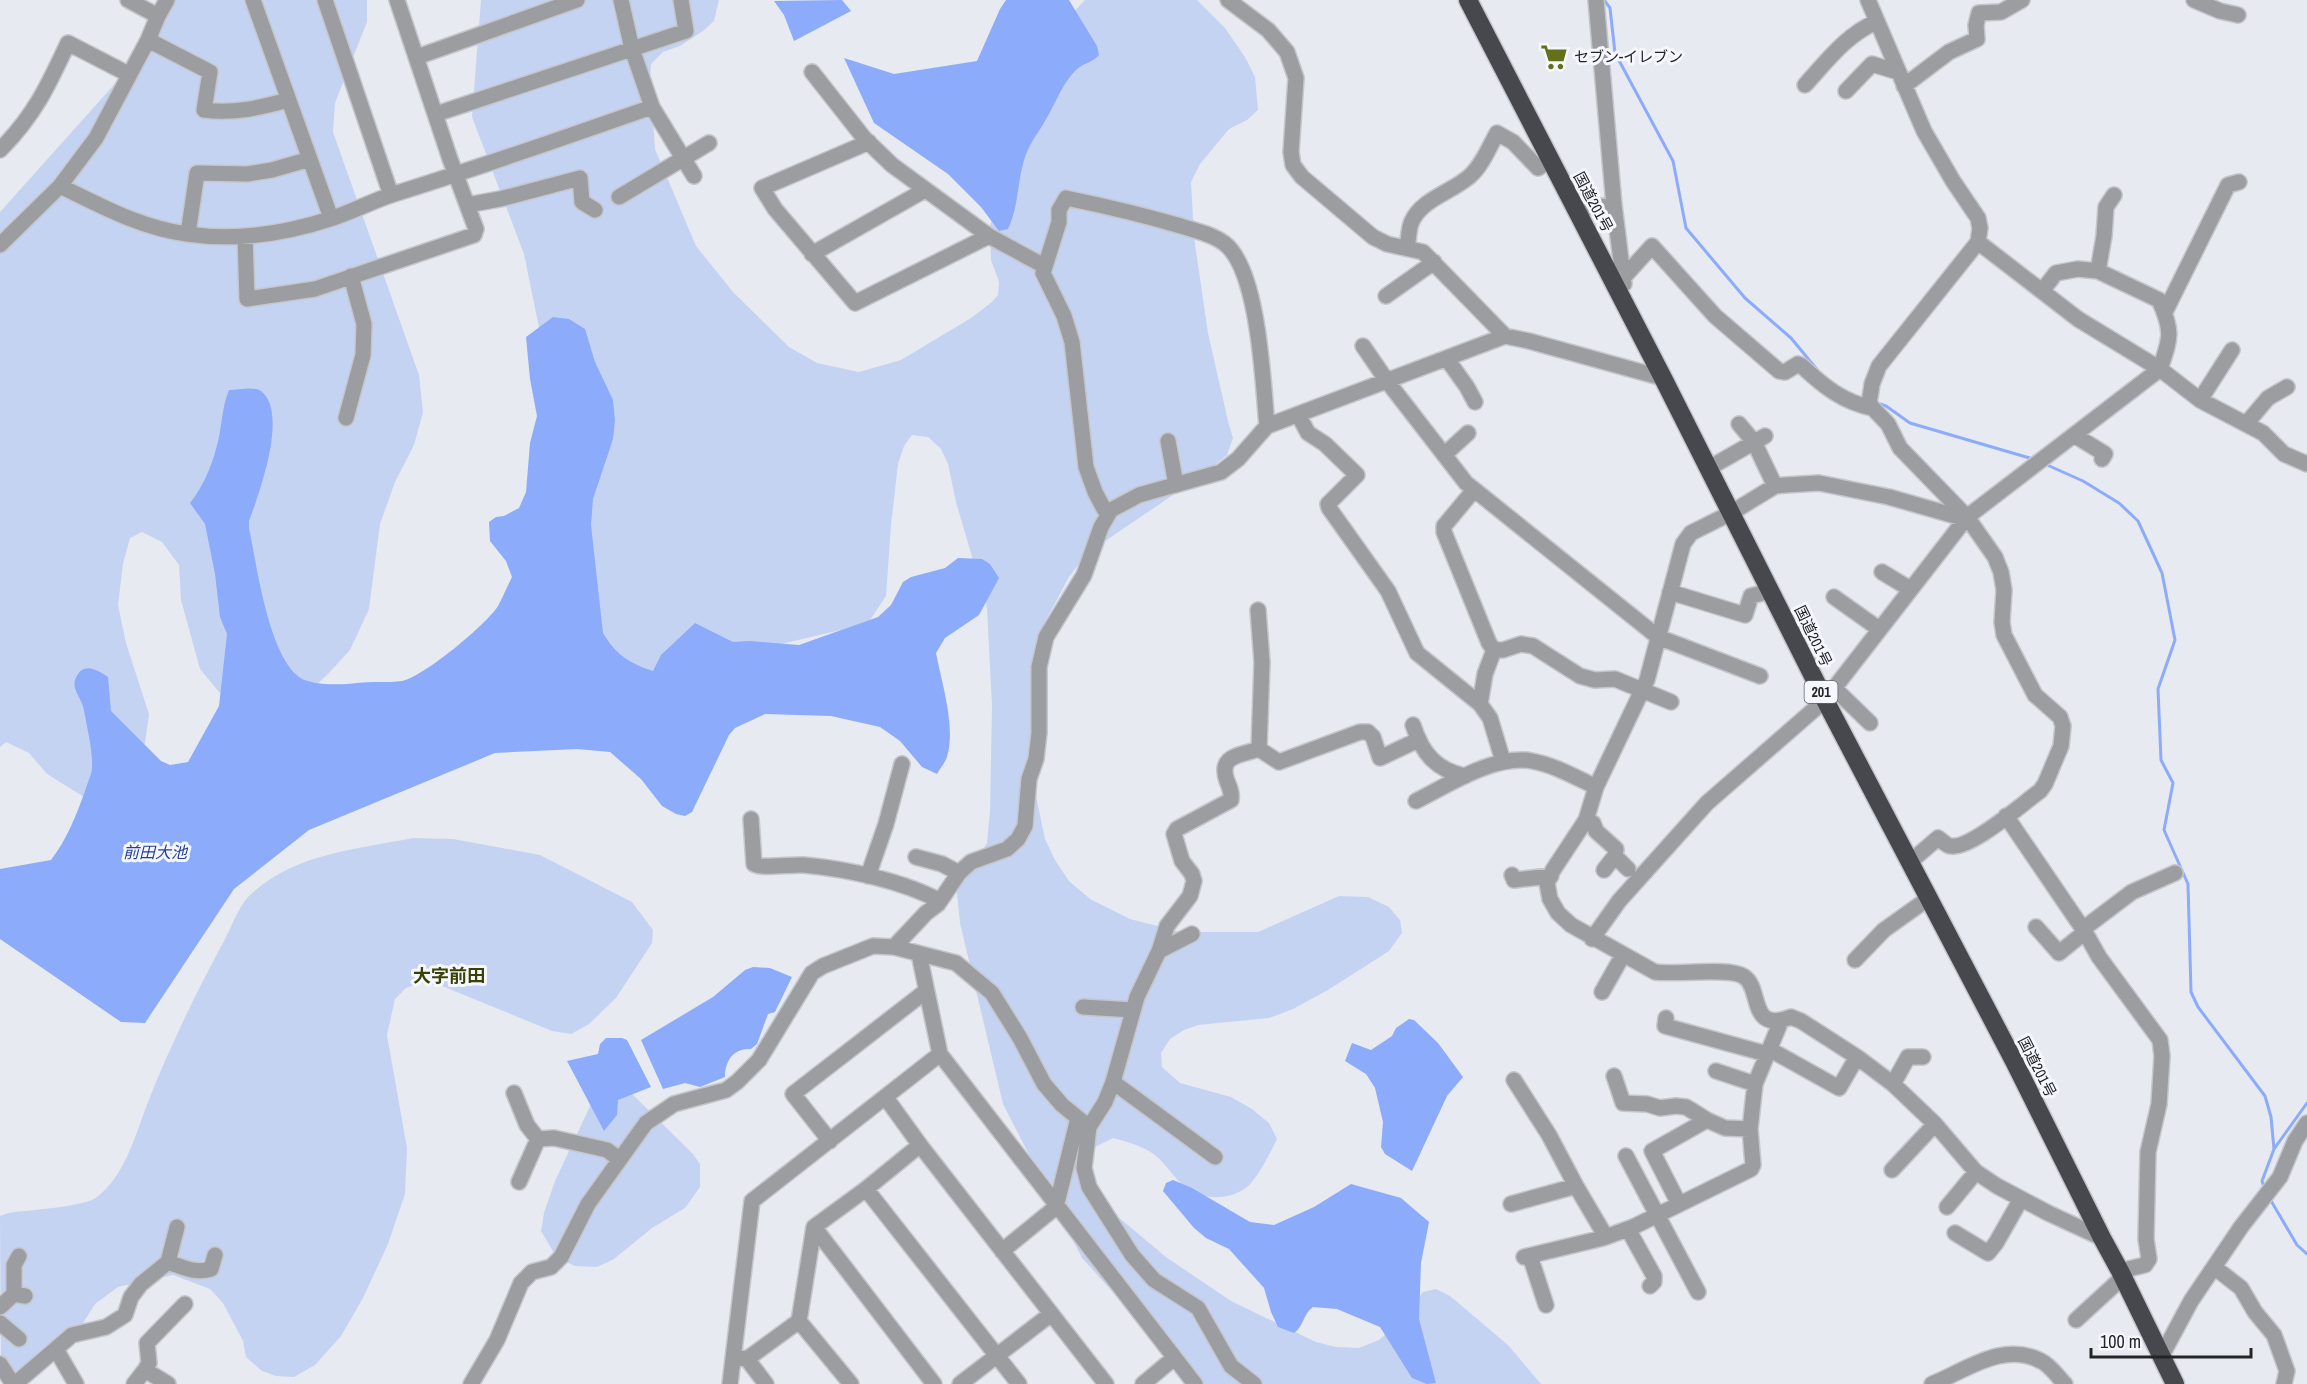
<svg xmlns="http://www.w3.org/2000/svg" width="2307" height="1384" font-family="'Archivo Narrow','Noto Sans JP',sans-serif">
<style>
.green{fill:#c5d3f3}
.water{fill:#8cabfa}
.lines{fill:none;stroke-linecap:round;stroke-linejoin:round}
.stream{stroke:#8cabfa;stroke-width:3}
.minor-casing{stroke:#c4c6cc;stroke-width:18}
.highway-casing{stroke:#c4c6cc;stroke-width:21}
.minor{stroke:#9c9da0;stroke-width:15}
.highway{stroke:#46484e;stroke-width:18}
.labels{text-anchor:middle;stroke-width:6;stroke-linejoin:round;paint-order:stroke}
.shield{fill:#f5f7fe;stroke:#626367;stroke-width:1.5}
.shield-label{font-size:14px;font-weight:bold;fill:#232426}
.poi-label{font-size:15px;fill:#232426;stroke:#f5f7fe;text-anchor:start}
.street-label{font-size:15px;fill:#232426;stroke:#f5f7fe}
.water-label{font-size:16px;font-style:italic;fill:#253f98;stroke:#f5f7fe}
.quarter-label{font-size:18px;font-weight:bold;fill:#394103;stroke:#f5f7fe}
</style>
<rect width="100%" height="100%" fill="#e7eaf1"/>
<path class="green" d="M171,0H367V22L335,103L333,132L419,375L423,412L414,445L395,482L380,524L369,609L350,650L326,676L292,707L254,701L220,693L200,669L181,600L179,565L162,542L142,532L130,538L123,564L118,605L126,643L149,714L142,764L84,797L47,774L29,753L6,742L0,747V212L129,68Z
M481,0H719L714,21L703,31L680,46L663,52L651,64L650,79L655,149L696,246L733,292L789,347L817,363L859,372L901,360L971,318L992,302L998,295L999,282L991,260L990,226L1008,165L1069,17L1085,0H1197L1225,28L1245,57L1255,77L1258,110L1247,120L1229,129L1200,164L1191,182L1194,237L1208,333L1228,421L1233,438L1227,455L1201,476L1086,554L1069,577L1047,618L1035,655L1030,701L1034,786L1045,839L1055,860L1069,881L1090,899L1130,919L1181,932H1258L1339,896L1368,897L1389,907L1400,920L1402,933L1389,951L1328,990L1293,1009L1269,1018L1198,1025L1184,1030L1170,1039L1161,1053L1162,1067L1180,1083L1231,1097L1252,1109L1269,1123L1277,1139C1270,1153 1259,1176 1248,1186C1231,1201 1201,1201 1184,1186C1174,1178 1166,1164 1156,1156C1144,1146 1127,1142 1113,1138L1093,1148L1083,1171L1093,1196L1166,1257L1231,1301L1316,1342L1336,1347L1359,1348L1379,1340L1398,1323L1423,1292L1436,1289L1450,1296L1508,1345L1541,1384H1196L1082,1258L1003,1104L960,923L957,893L962,875L975,864L987,843L990,811L992,706L987,608L956,502L948,464L941,449L928,437L912,435L904,446L898,464L891,525L886,596L870,620L845,629L671,670L640,672L608,668L524,254L472,117Z
M413,838L453,839L540,855L632,902L653,930L652,943L616,998L589,1024L571,1034L552,1031L442,986L420,983L406,988L395,999L387,1035L407,1148L405,1194L388,1244L363,1298L341,1336L315,1365L294,1377L276,1376L262,1371L246,1357L243,1341L223,1303L210,1289L173,1275L118,1287L95,1304L77,1333L36,1366L17,1371L1,1369L0,1216L8,1213C27,1210 85,1207 97,1197C125,1176 136,1133 148,1102C170,1046 196,993 224,941C231,928 238,908 248,897C291,854 357,849 413,838Z
M621,1083L693,1154L700,1164V1187L685,1208L652,1228L614,1259L597,1267L575,1266L557,1258L541,1231L544,1213L555,1181L593,1100Z"/>
<path class="water" d="M842,0L851,11L794,41L784,15L774,1Z
M1006,0H1069L1097,46L1099,55C1092,63 1083,63 1076,70C1061,85 1056,103 1045,121C1037,135 1031,141 1025,157C1017,181 1019,206 1008,229L999,231L981,207L948,174L874,123L844,58L894,74L977,61L1000,9Z
M553,317L569,319L585,329L595,362L613,400L615,420L613,439L593,499L591,525L603,633C616,655 629,663 653,671L661,655L695,623L733,642L750,641L799,645L878,617L891,605L903,582L911,577L945,568L958,558L982,559L990,564L999,578L979,615L945,638L936,653C942,684 956,727 947,757C945,763 940,768 937,774L922,767L900,741L880,727L831,716L765,714L735,728L729,735L692,812L685,816L676,814L662,806L641,779L610,752L577,749L495,753L309,830L234,889L145,1023L121,1022L0,939V869L51,860C67,839 76,816 85,791C87,784 91,776 92,769C93,749 87,729 84,710C82,699 72,690 75,680C82,661 96,669 108,677L111,711L161,761L170,765L188,762L219,706L227,634L220,617L215,574L205,524L190,503C202,488 211,468 216,449C222,430 221,409 229,390C238,390 253,386 261,391C289,412 259,494 249,521V528C257,566 268,653 299,677C311,686 342,685 357,683C371,681 387,683 402,681C423,677 486,625 498,606C503,597 507,587 512,577L506,561L490,541L489,522L496,517L504,516L519,508L526,492L530,443L537,416L530,379L526,337Z
M753,967L770,968L792,977L775,1012L768,1014L757,1044L751,1049C733,1048 725,1061 725,1077L700,1087L685,1083L663,1089L641,1040L713,997L745,970Z
M1409,1019L1414,1020L1438,1043L1463,1077L1447,1096L1412,1171L1385,1154L1381,1147L1383,1122L1375,1088L1366,1074L1345,1061L1352,1043L1371,1050L1392,1036L1396,1028Z
M606,1038H622L627,1040L651,1087L618,1100L617,1115L604,1131L567,1061L598,1054L600,1044Z
M1173,1180L1192,1188L1250,1222L1274,1225L1314,1207L1351,1184L1401,1198L1429,1222L1421,1263L1419,1319L1436,1383L1427,1384L1412,1378L1380,1327L1337,1309L1313,1307C1303,1314 1304,1326 1294,1333L1278,1327L1271,1312L1264,1288L1229,1249L1206,1238L1194,1228L1163,1191L1166,1183Z"/>
<g class="lines">
<path class="stream" d="M1604,0L1610,8L1615,53L1673,161L1686,228L1745,298L1791,338L1819,372
M1877,403L1886,406L1910,423L2033,459
M2045,464L2083,481L2119,503L2138,521L2162,573L2175,640L2158,689L2161,760L2173,783L2164,830L2188,884L2191,992L2198,1007L2265,1096L2271,1117L2274,1149
M2264,1187L2262,1181L2274,1149L2307,1103
M2270,1199L2297,1245L2307,1254"/>
<defs>
<path id="minor" d="M128,0L158,16
M253,0L331,218
M325,0L391,195
M621,0L632,49L652,107L694,176
M1228,0L1268,30L1287,52L1296,78L1291,152L1293,165L1302,177L1373,237L1387,244L1423,252L1505,336
M1596,0L1614,205L1624,284
M1868,0L1924,131L1953,181L1978,218L1980,228L1978,242L1879,366L1872,384L1869,404L1888,424L1900,448L1967,517L1995,557L2001,572L2004,590L2002,622L2004,635L2035,695L2060,717L2063,726L2061,746L2045,784L2040,791C2022,804 1970,850 1950,846C1946,845 1941,840 1938,838L1910,862
M2194,0L2220,11L2238,15
M148,40L210,72L204,110C234,114 259,108 288,100
M417,57L577,0
M812,72L864,138L892,165L989,236L1044,266
M1805,85C1827,61 1846,35 1876,22
M1904,86L1949,52L1977,39L1976,25L1979,13L2001,12L2022,0
M1846,91L1872,64L1898,72
M436,114L686,31L681,0
M869,142L762,188L775,209L855,303L989,236
M0,150C34,116 48,86 68,43L128,74
M60,186C101,206 141,228 187,234C235,241 284,234 330,219C352,212 372,201 394,194C481,167 566,137 652,107
M619,197L709,143
M467,205L500,199L580,178L582,202L595,210
M1576,209L1614,205
M188,234L197,173L247,174L272,170L310,159
M245,236L247,299L315,289L474,235L476,229L450,159L397,0
M1978,242L2078,319L2160,369L2200,400L2263,433L2284,454L2307,464
M0,245L60,186L96,138L148,40L158,16L167,0
M1407,248C1409,240 1408,229 1412,221C1422,199 1452,192 1470,176C1482,165 1489,148 1497,133L1513,142L1538,168L1550,160
M812,254L925,190
M2098,271L2104,236L2106,207L2114,195
M1623,278L1652,246L1715,316L1779,371L1785,372L1798,364L1802,366C1823,386 1843,402 1872,408
M1386,296L1434,262
M2165,312L2228,185L2239,182
M1363,346L1387,381L1466,483L1658,637L1760,676
M1447,359L1467,387L1475,402
M2200,400L2232,350
M1299,416L1308,433L1325,444L1357,475L1328,504L1329,508L1388,591L1417,653L1480,704L1485,674L1494,650L1489,643L1444,532V526L1474,490
M346,418L363,355L364,324L351,276
M1739,424L1754,442L1775,486
M2246,424L2268,398L2287,387
M2074,435L2105,454L2102,459
M1168,441L1176,485
M1444,455L1468,433
M1709,468L1765,436
M1111,510L1104,509L1095,492L1086,467L1072,342L1064,316L1043,273L1059,222V210L1066,198C1105,206 1143,215 1181,226C1196,231 1212,234 1224,243C1259,269 1263,384 1267,426
M1966,519L1889,497L1819,483L1785,485L1775,486L1731,513L1691,533L1683,544L1647,680L1596,787L1586,820L1553,870L1547,883L1550,899L1558,913L1571,925L1655,972C1676,975 1728,967 1743,976C1763,987 1747,1034 1791,1017L1801,1021L1857,1057L1893,1084L1935,1124L1976,1172L1997,1186L2048,1213L2102,1238
M1882,572L1910,589
M1670,592L1745,615L1751,596L1770,591
M1834,597L1879,629
M1258,610L1262,662L1259,749
M1494,650H1503L1521,644L1533,646L1580,676L1595,680L1615,679L1671,702
M1834,688L1870,723
M1480,704L1490,718L1503,761
M1413,725C1422,753 1436,770 1465,776
M1416,801C1448,785 1495,754 1532,761C1554,765 1575,777 1596,787
M2006,816L2085,932L2099,957L2160,1040L2162,1056L2159,1104L2148,1152L2146,1239L2149,1259L2145,1265L2120,1271
M751,819L754,864C762,869 791,864 804,865C847,869 903,881 940,901
M1593,823L1596,831L1616,849L1615,856L1604,870
M1615,856L1628,869
M916,857L942,864L959,873
M1512,875L1514,880L1551,876
M868,876L886,824L902,764
M2036,927L2059,953L2085,932
M2083,929L2132,892L2175,873
M1192,934L1159,951L1137,997L1113,1082L1105,1102L1089,1127L1084,1168L1089,1187L1132,1255L1154,1280L1198,1308L1231,1366L1254,1384
M1592,939L1619,901L1707,803L1825,700L1967,517L2160,369C2171,337 2173,331 2159,300L2098,271L2078,269L2056,273L2042,291
M894,947L926,913L938,904L959,873L971,862L1007,849L1018,839L1025,826L1029,779L1036,759L1039,733V667L1046,637L1084,575L1101,527L1111,510L1139,495L1221,472L1238,459L1267,426L1505,336L1529,341L1663,378
M1159,951L1167,926L1190,896L1194,881L1192,874L1182,861L1174,834L1177,829L1231,800C1232,793 1230,788 1227,781C1218,755 1239,756 1259,749L1279,762L1360,732H1368L1373,737L1380,758L1418,740
M919,954L940,1054L1195,1384
M1855,960L1884,930L1929,898
M1602,992L1623,955
M1083,1007L1133,1010
M1666,1018L1665,1026L1767,1054
M1769,1049L1839,1088L1857,1057
M1716,1071L1755,1084
M1614,1076L1623,1103L1647,1104L1660,1108L1676,1106L1686,1107L1707,1120
M1514,1080L1549,1135L1576,1186
M1113,1082L1215,1157
M1893,1084L1908,1057H1923
M514,1093L527,1125L538,1139
M886,1098L920,1145L1106,1384
M830,1141L793,1094L926,991
M1626,1156L1698,1292
M1892,1170L1935,1124
M519,1182L538,1139L554,1138L607,1150L619,1159
M866,1189L1019,1384
M1511,1204L1576,1186L1606,1237
M1679,1204L1652,1151L1707,1120L1725,1128L1750,1129
M1947,1207L1976,1172
M814,1227L934,1384
M1628,1229L1654,1276V1282L1650,1286
M1955,1233L1988,1253L1996,1243L2021,1199
M1002,1251L1056,1207L1078,1118
M1530,1256L1546,1305
M1524,1257L1603,1238L1633,1227L1751,1169L1753,1165L1750,1129L1755,1084L1781,1021
M168,1262C183,1267 195,1274 211,1269L215,1255
M2214,1267L2241,1288L2255,1312L2274,1335L2287,1371L2284,1384
M14,1294V1265L19,1256
M0,1307L14,1294L25,1296
M2076,1320L2123,1277
M799,1321L851,1384
M0,1323L19,1339
M57,1351L76,1384
M2162,1355L2191,1301L2241,1227L2280,1177L2295,1141L2307,1123
M734,1357L747,1359L799,1321L814,1227L866,1189L920,1145
M747,1359L766,1384
M0,1364L13,1384
M145,1370L149,1363L147,1343L185,1304
M15,1384L72,1335L106,1327L125,1315L131,1297L141,1284L168,1262L177,1227
M134,1384L145,1370L168,1384
M471,1384L497,1340L521,1283L532,1272L551,1267L561,1257L588,1204L646,1123L674,1104L726,1090L737,1082L759,1060L812,973L823,966L873,946L894,947L956,963L992,993L1020,1038L1044,1084L1062,1105L1089,1127
M730,1384L752,1201L940,1054
M960,1384L1051,1314
M1143,1384L1174,1358
M1932,1384C1967,1370 2003,1341 2041,1361C2050,1365 2058,1377 2065,1384"/>
<path id="highway" d="M1468,0L1663,378L1825,700L2015,1063L2102,1238L2120,1271L2175,1384"/>
</defs>
<use href="#minor" class="minor-casing"/>
<use href="#highway" class="highway-casing"/>
<use href="#minor" class="minor"/>
<use href="#highway" class="highway"/>
</g>
<defs>
<symbol id="supermarket-bare" viewBox="-9 -9 18 18"><path d="M-6-5.5h2.5l.6 2H6L4.5 2H-2.5L-4.4-4H-6ZM-1.5 3.2a1.3 1.3 0 1 0 .1 0ZM3 3.2a1.3 1.3 0 1 0 .1 0Z" fill="#64701a" stroke="#f5f7fe" stroke-width="2.5" paint-order="stroke"/></symbol>
</defs>
<g fill-rule="evenodd">
<use href="#supermarket-bare" x="1535" y="38" width="38" height="38"/>
</g>
<g class="labels">
<rect class="shield" x="1804.5" y="681" width="33" height="22" rx="4.5"/>
<g class="shield-label">
<text x="1821" y="697">201</text>
</g>
<g class="poi-label">
<text x="1574" y="62">セブン-イレブン</text>
</g>
<g class="street-label">
<text transform="translate(1593 202) rotate(62)" y="5">国道201号</text>
<text transform="translate(1813 636) rotate(64)" y="5">国道201号</text>
<text transform="translate(2037 1067) rotate(63)" y="5">国道201号</text>
</g>
<g class="water-label">
<text x="155" y="858">前田大池</text>
</g>
<g class="quarter-label">
<text x="449" y="982">大字前田</text>
</g>
</g>
<path d="M2091 1348v9h160v-9" fill="none" stroke="#232426" stroke-width="3"/>
<text x="2100" y="1348" font-size="18" fill="#232426" stroke="#f5f7fe" stroke-width="4.5" paint-order="stroke">100 m</text>
</svg>
